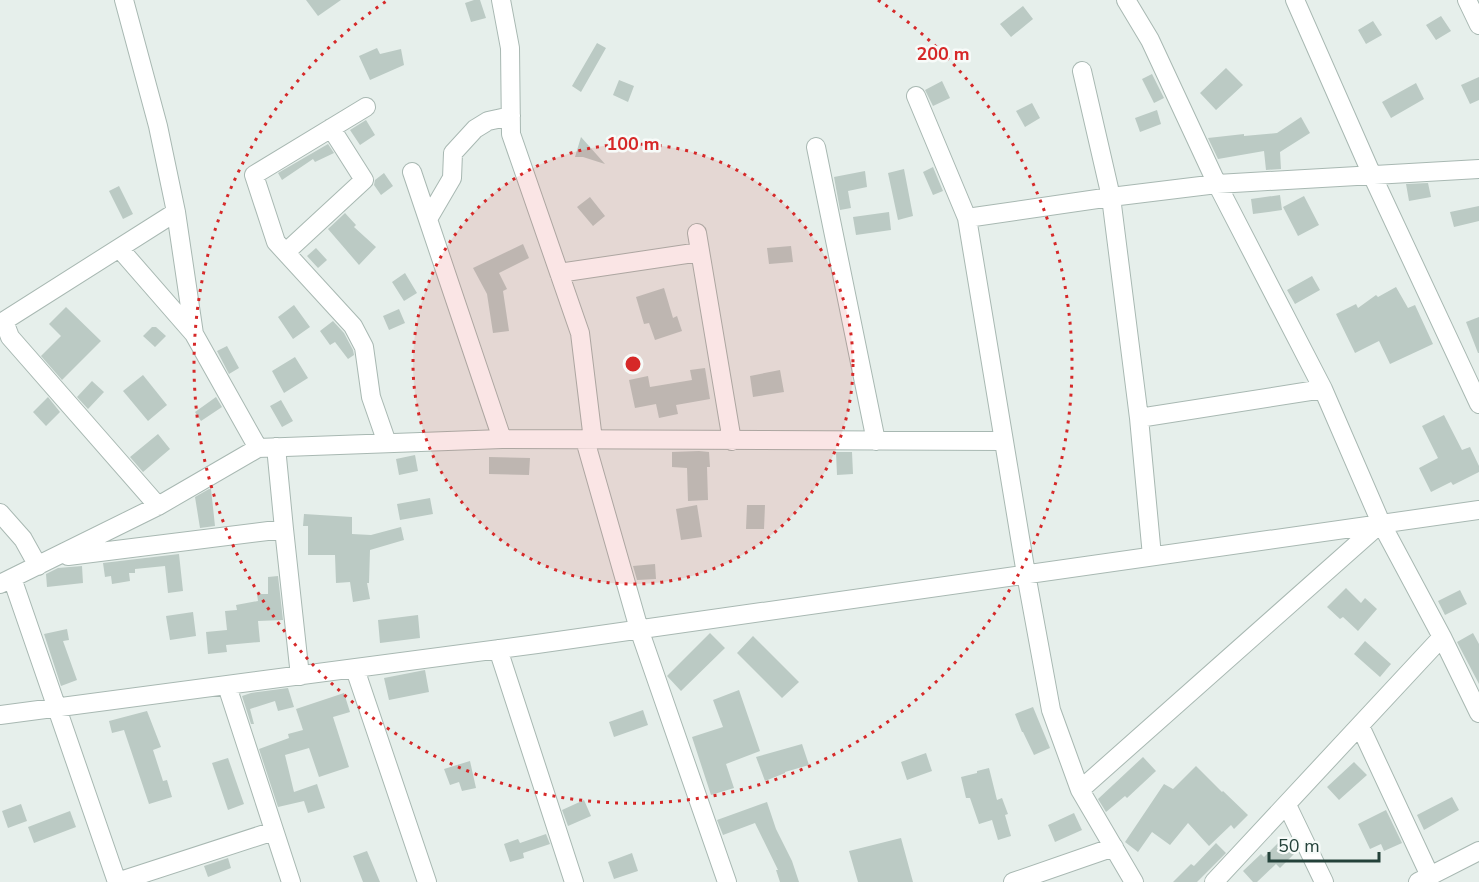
<svg xmlns="http://www.w3.org/2000/svg" width="1479" height="882" font-family="'Nunito Sans',sans-serif">
<style>
.building{fill:#bbcac4}
.lines{fill:none;stroke-linecap:round;stroke-linejoin:round}
.minor-casing{stroke:#a8b8b2;stroke-width:20}
.minor{stroke:#fff;stroke-width:18}
.ring{fill:none;stroke:#d62828;stroke-width:3;stroke-dasharray:3 6}
.centre{fill:#d62828;stroke:#f7fbf9;stroke-width:3}
.ring-label{font-size:18px;text-anchor:middle;font-weight:bold;fill:#d62828;stroke:#f7fbf9;stroke-width:5;stroke-linejoin:round;paint-order:stroke}
</style>
<rect width="100%" height="100%" fill="#e6efeb"/>
<path class="building" d="M306,0H341L318,16Z
M474,0H480L486,18L471,22L465,3Z
M1023,6L1033,19L1011,37L1000,24Z
M1441,16L1451,31L1436,40L1426,25Z
M1373,21L1382,35L1366,44L1358,30Z
M597,43L606,48L581,92L572,86Z
M377,48L380,54L401,49L404,65L370,80L359,56Z
M1226,68L1243,85L1216,110L1200,93Z
M1152,74L1164,98L1154,103L1142,79Z
M1479,77V100L1470,104L1461,85Z
M619,80L634,86L628,102L613,95Z
M942,81L950,98L933,106L925,90Z
M1416,83L1424,99L1391,118L1382,102Z
M1032,103L1040,118L1025,127L1016,111Z
M1157,110L1161,124L1140,132L1135,118Z
M1301,117L1310,133L1280,152L1281,169L1266,170L1264,151L1218,159L1208,138L1244,134V136L1277,133Z
M366,120L375,135L360,145L350,130Z
M581,137L605,164L583,157H575Z
M328,144L334,153L315,162L313,159L282,180L278,173Z
M933,167L943,191L933,195L923,172Z
M904,169L913,216L898,220L888,173Z
M865,171L867,187L848,191L851,208L840,210L834,177Z
M384,173L393,186L381,195L374,185L375,180Z
M1428,183L1431,197L1409,201L1406,184Z
M119,186L133,214L123,219L109,191Z
M1280,195L1282,210L1253,214L1251,199Z
M1304,196L1319,225L1298,236L1283,207Z
M590,197L605,216L593,226L577,207Z
M1479,206V221L1454,227L1450,212Z
M889,212L891,230L856,235L853,217Z
M345,213L356,225L354,227L376,247L359,265L328,229Z
M523,244L529,258L499,273L507,289L503,291L509,331L493,333L487,294L473,268Z
M791,246L793,262L769,264L767,248Z
M316,248L327,260L318,268L307,256Z
M405,273L417,293L404,301L392,282Z
M1312,276L1320,290L1295,304L1287,290Z
M1396,287L1408,308L1415,305L1433,344L1390,364L1379,341L1355,353L1336,314L1356,304L1358,308L1376,295L1378,297Z
M664,288L673,318L677,316L682,331L655,340L649,323L644,324L636,297Z
M294,305L310,327L293,339L278,317Z
M66,307L101,341L62,380L41,356L61,336L49,324Z
M399,309L405,323L389,330L383,316Z
M1479,317V353H1478L1466,322Z
M333,321L344,333L353,350L354,355L348,359L335,342L330,345L320,331Z
M152,327H156L166,336L155,347L143,336Z
M227,346L239,368L229,374L217,351Z
M295,357L308,378L284,393L272,371Z
M705,368L710,399L676,405L678,414L659,418L656,404L635,408L629,380L648,376L650,387L692,380L690,370Z
M780,370L784,392L753,397L750,376Z
M143,375L167,405L148,421L123,391Z
M92,381L104,392L88,409L77,397Z
M48,397L60,412L46,426L33,412Z
M216,397L222,407L201,421L195,412Z
M281,400L293,421L282,427L270,406Z
M1444,415L1462,450L1470,447L1479,466V472L1453,485L1451,482L1431,492L1419,468L1438,458L1422,426Z
M158,434L170,449L143,472L130,457Z
M699,451L709,452L710,467H707L708,500L688,501L687,468L672,467V452Z
M836,452H852L853,474L837,475Z
M415,455L418,471L399,475L396,459Z
M489,457L530,458L529,475L489,474Z
M209,489H211L215,526L200,528L195,497Z
M430,498L433,514L400,520L397,504Z
M697,505L702,537L681,540L676,509Z
M747,505H765L764,529H746Z
M304,514L352,517V534L371,535L401,527L404,540L370,550L369,583H367L370,599L353,602L350,582L336,583L335,555H308V526H303Z
M179,554L183,591L168,593L165,566L135,569V573H129L130,581L112,584L111,576L105,577L103,563Z
M655,564L656,579L637,580L633,566Z
M82,566L83,583L47,587L46,574L58,568Z
M278,576L283,620L258,621L260,642L226,645L227,652L208,654L206,632L227,630L225,611L237,610L236,605L258,601L257,594H268V577Z
M1346,588L1361,603L1365,598L1377,609L1358,631L1343,617L1340,619L1327,607Z
M1460,590L1467,604L1445,615L1438,601Z
M193,612L196,636L170,640L166,616Z
M418,615L420,638L380,643L378,620Z
M67,629L69,640L63,641L77,680L61,686L44,634Z
M710,633L725,648L681,691L667,676Z
M1473,633L1479,644V684L1457,642Z
M753,636L799,682L782,698L737,653Z
M1365,641L1391,664L1380,677L1354,654Z
M425,670L429,692L389,700L384,678Z
M288,688L294,707L278,711L275,701L250,709L254,724H251L242,696L251,693Z
M739,690L760,751L726,764L734,788L711,795L692,737L723,727L713,700Z
M344,693L350,712L333,717L349,767L319,777L309,748L285,755L294,792L317,784L325,808L308,813L304,801L278,807L259,749L289,738L288,734L303,730L296,709Z
M1033,707L1050,748L1034,755L1023,732H1022L1015,714Z
M643,710L648,725L614,737L609,722Z
M147,711L161,747L153,750L163,781L167,780L172,797L149,804L124,730L112,733L109,721Z
M802,744L809,765L785,772V773L765,781L756,757Z
M926,753L932,771L907,780L901,762Z
M1143,757L1156,771L1127,798L1125,796L1106,812L1098,799Z
M228,758L244,804L228,810L212,763Z
M470,761L476,788L462,791L459,782L450,785L444,769Z
M1354,762L1367,775L1339,800L1327,787Z
M1196,766L1222,792L1223,791L1248,815L1234,829L1231,825L1209,846L1188,823L1170,845L1152,832L1138,852L1125,842L1164,784L1173,789Z
M989,768L997,800L1002,798L1008,814L1005,815L1011,836L998,840L992,820L979,824L970,798H966L961,777L977,773V771Z
M1452,797L1459,810L1424,830L1417,815Z
M584,800L591,816L568,826L562,810Z
M767,802L776,829L792,861L799,882H780L776,870H778L755,823L723,835L717,820Z
M21,804L27,821L8,828L2,811Z
M1386,810L1402,843L1384,851L1381,844L1370,849L1358,824Z
M70,811L76,827L34,843L28,827Z
M1074,813L1082,830L1055,842L1048,825Z
M546,834L550,844L523,853L524,858L510,862L504,844L518,839L520,843Z
M901,838L913,882H858L849,851Z
M1282,839L1295,853L1280,868L1276,864L1257,882H1253L1243,871L1261,854L1264,857Z
M1216,843L1226,853L1197,882H1173L1191,864L1194,866Z
M367,851L380,882H363L353,856Z
M632,853L638,871L614,879L608,862Z
M228,858L231,868L208,877L204,866Z"/>
<g class="lines">
<defs>
<path id="minor" d="M124,0L158,126L176,212L194,334
M501,0L510,48L511,134L580,333L593,440
M1126,0L1150,40L1217,184L1323,389L1381,523L1442,637L1479,713
M1295,0L1372,175L1479,404
M1467,0L1479,25
M1082,71L1111,197L1139,418L1152,556
M916,96L967,218L1026,574L1051,710L1080,790L1134,882
M366,107L254,175L276,242L353,326L364,347L371,397L387,443
M816,147L876,441
M412,172L502,439
M967,218L1111,197L1217,184L1479,169
M428,219L452,178L453,153L475,129L488,121L511,116
M697,233L732,441
M119,248L194,334L258,448L502,439L1004,441
M286,252L364,180L331,128
M559,273L700,252
M1139,418L1323,389
M585,440L639,629L727,882
M276,447L284,529L300,676
M158,506L10,337L4,321L176,212
M0,513L23,539L38,566
M68,556L284,529
M12,578L117,882
M0,584L158,506L258,448
M498,649L574,882
M355,669L427,882
M227,686L291,882
M0,715L537,644L1479,510
M1360,726L1430,876
M1080,790L1381,523
M1287,805L1324,882
M117,882L274,831
M1013,882L1114,847
M1214,882L1442,637
M1418,882L1479,851"/>
</defs>
<use href="#minor" class="minor-casing"/>
<use href="#minor" class="minor"/>
</g>
<circle cx="633" cy="364" r="220" fill="#d62828" fill-opacity=".12"/>
<g class="ring">
<circle cx="633" cy="364" r="220"/>
<path d="M878 0A439 439 0 1 1 388 0"/>
</g>
<circle cx="633" cy="364" r="9" class="centre"/>
<g class="ring-label">
<text x="943" y="60">200 m</text>
<text x="633" y="150">100 m</text>
</g>
<path d="M1269 852v9h110v-9" fill="none" stroke="#24423a" stroke-width="3"/>
<text x="1278" y="852" font-size="18" fill="#24423a" stroke="#f7fbf9" stroke-width="4.5" paint-order="stroke">50 m</text>
</svg>
